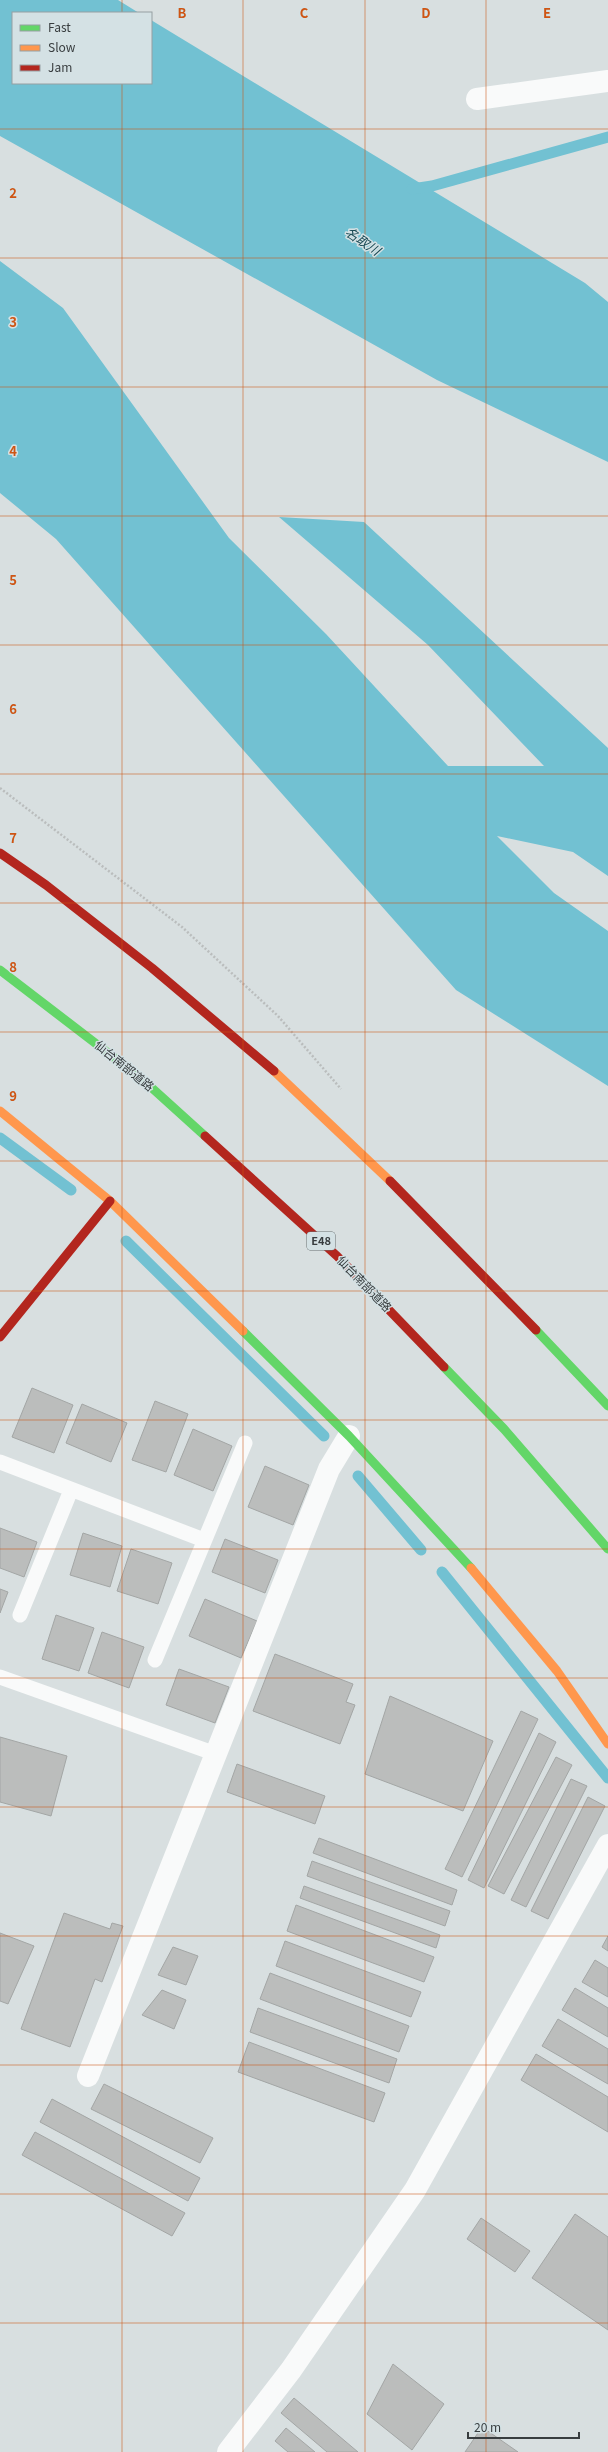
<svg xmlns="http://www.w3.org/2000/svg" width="608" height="2452" font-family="Georgia,'Noto Sans JP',serif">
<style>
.water{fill:#72c1d2}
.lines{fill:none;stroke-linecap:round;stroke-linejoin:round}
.stream{stroke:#72c1d2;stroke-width:11}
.building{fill:#bbbdbc;stroke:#a3a6a5}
.path{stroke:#babdbd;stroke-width:2.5;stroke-dasharray:2 2;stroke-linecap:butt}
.lane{stroke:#f9fafa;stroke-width:15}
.street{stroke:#f9fafa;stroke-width:22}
.fast{stroke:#63d668;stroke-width:9}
.slow{stroke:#ff974d;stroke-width:9}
.jam{stroke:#b3261e;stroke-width:9}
.grid{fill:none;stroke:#ce5514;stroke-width:1;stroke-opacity:0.55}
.labels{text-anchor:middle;stroke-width:3;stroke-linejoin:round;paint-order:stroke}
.shield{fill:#d4e1e4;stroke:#676e70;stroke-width:1}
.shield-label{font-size:11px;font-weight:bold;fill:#383d3f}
.street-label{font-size:12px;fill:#383d3f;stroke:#d4e1e4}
.water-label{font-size:13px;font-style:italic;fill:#1c4c56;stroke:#d4e1e4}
.grid-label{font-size:13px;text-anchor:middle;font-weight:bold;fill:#ce5514;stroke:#d4e1e4;stroke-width:3;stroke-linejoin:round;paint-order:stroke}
</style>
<rect width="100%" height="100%" fill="#d8dfe0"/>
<path class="water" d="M0,0H118L139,13H13V83H151V20L585,283L608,302V462L437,380L0,136Z
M0,261L63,308L229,538L326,634L448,766H544L428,645L279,517L364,522L608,748V876L573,852L497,836L554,893L608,931V1086L456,990L56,539L0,493Z"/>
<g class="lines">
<path class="stream" d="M412,189L432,186L608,137
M0,1138L71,1190
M126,1241L324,1436
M358,1476L421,1550
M442,1572L608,1778"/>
</g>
<path class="building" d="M32,1388L73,1405L54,1453L12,1437Z
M155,1401L188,1414L166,1472L132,1460Z
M82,1404L127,1423L111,1462L66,1443Z
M193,1429L232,1446L213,1491L174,1475Z
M265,1466L309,1485L293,1525L248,1507Z
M0,1528L37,1542L24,1577L0,1568Z
M83,1533L122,1546L110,1587L70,1575Z
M225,1539L278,1560L265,1593L212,1572Z
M131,1549L172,1563L158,1604L117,1591Z
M0,1589L8,1592L0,1613Z
M205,1599L257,1621L241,1658L189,1636Z
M56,1615L94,1628L79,1671L42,1659Z
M102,1632L144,1647L129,1688L88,1673Z
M275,1654L353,1684L346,1702L355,1705L340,1744L253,1711Z
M179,1669L229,1687L215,1723L166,1705Z
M390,1696L493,1741L463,1811L365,1774Z
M521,1711L538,1719L462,1877L445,1869Z
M539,1733L556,1742L484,1888L468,1880Z
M0,1737L67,1756L51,1816L0,1802Z
M556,1757L572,1765L504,1894L488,1886Z
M237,1764L325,1796L315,1824L227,1792Z
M571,1779L587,1786L526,1907L511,1900Z
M588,1797L605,1806L548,1919L531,1911Z
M319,1838L457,1890L452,1905L313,1853Z
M312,1861L450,1911L445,1926L307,1876Z
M304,1886L440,1935L436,1948L300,1898Z
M296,1905L434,1957L424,1982L287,1931Z
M64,1913L110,1929L112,1923L123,1926L102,1982L95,1979L70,2047L21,2029Z
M0,1933L34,1946L8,2004L0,2001Z
M608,1936V1951L602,1947Z
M285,1941L421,1992L411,2017L276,1966Z
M173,1947L198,1956L186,1985L158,1975Z
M595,1960L608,1968V1997L582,1982Z
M270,1973L409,2026L399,2052L260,1999Z
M575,1988L608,2008V2037L562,2010Z
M162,1990L186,2000L174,2029L142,2015Z
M258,2008L397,2059L389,2083L250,2032Z
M558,2019L608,2049V2084L542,2046Z
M249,2042L385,2093L374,2122L238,2072Z
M536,2054L608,2097V2132L521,2080Z
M104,2084L213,2138L200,2163L91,2109Z
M52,2099L200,2178L188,2201L40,2122Z
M35,2132L185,2213L172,2236L22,2155Z
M575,2214L608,2237V2330L532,2278Z
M481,2218L530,2251L515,2272L467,2239Z
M393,2364L444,2404L412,2450L367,2414Z
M294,2398L358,2452H327L281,2413Z
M482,2427L518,2452H465Z
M286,2428L315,2452H288L275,2441Z"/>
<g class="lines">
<path class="path" d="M0,788L182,927L278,1016L341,1089"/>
<path class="lane" d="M0,1462L204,1540
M20,1615L71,1490
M155,1660L245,1443
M0,1677L216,1754"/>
<path class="street" d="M477,99L608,81
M88,2076L329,1469L349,1436
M228,2452L291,2370L415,2190L608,1845"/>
<path class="fast" d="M0,970L142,1079L205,1136
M536,1330L608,1406
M243,1331L349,1436L471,1568
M444,1367L504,1429L608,1549"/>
<path class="slow" d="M274,1071L390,1181
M0,1111L110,1201L243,1331
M471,1568L557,1671L608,1744"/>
<path class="jam" d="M0,853L46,885L152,968L274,1071
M205,1136L337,1256L444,1367
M390,1181L536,1330
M0,1337L110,1201"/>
</g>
<path class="grid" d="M122,0V13M243,0V2452M365,0V2452M486,0V2452M122,83V2452M0,129H608M0,258H608M0,387H608M0,516H608M0,645H608M0,774H608M0,903H608M0,1032H608M0,1161H608M0,1291H608M0,1420H608M0,1549H608M0,1678H608M0,1807H608M0,1936H608M0,2065H608M0,2194H608M0,2323H608"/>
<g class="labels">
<rect class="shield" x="307" y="1232" width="28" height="18" rx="3"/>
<g class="shield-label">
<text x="321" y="1245">E48</text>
</g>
<g class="street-label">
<text transform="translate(124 1066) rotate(39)" y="4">仙台南部道路</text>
<text transform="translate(364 1284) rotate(46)" y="4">仙台南部道路</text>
</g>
<g class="water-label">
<text transform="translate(363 241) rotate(34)" y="5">名取川</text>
</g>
</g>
<g class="grid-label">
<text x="182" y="18">B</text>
<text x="304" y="18">C</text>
<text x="426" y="18">D</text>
<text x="547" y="18">E</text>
<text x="13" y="198">2</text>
<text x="13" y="327">3</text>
<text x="13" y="456">4</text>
<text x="13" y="585">5</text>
<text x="13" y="714">6</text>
<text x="13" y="843">7</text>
<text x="13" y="972">8</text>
<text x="13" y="1101">9</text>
</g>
<rect x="12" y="12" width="140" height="72" fill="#d4e1e4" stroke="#969fa2"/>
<rect x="20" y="25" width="20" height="6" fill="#63d668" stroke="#969fa2"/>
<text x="48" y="32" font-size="12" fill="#383d3f">Fast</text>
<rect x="20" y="45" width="20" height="6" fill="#ff974d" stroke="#969fa2"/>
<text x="48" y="52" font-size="12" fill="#383d3f">Slow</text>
<rect x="20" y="65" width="20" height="6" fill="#b3261e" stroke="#969fa2"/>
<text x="48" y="72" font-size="12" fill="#383d3f">Jam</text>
<path d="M468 2432v6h111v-6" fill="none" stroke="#383d3f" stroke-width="2"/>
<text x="474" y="2432" font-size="12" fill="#383d3f" stroke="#d4e1e4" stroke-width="3" paint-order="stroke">20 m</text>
</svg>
